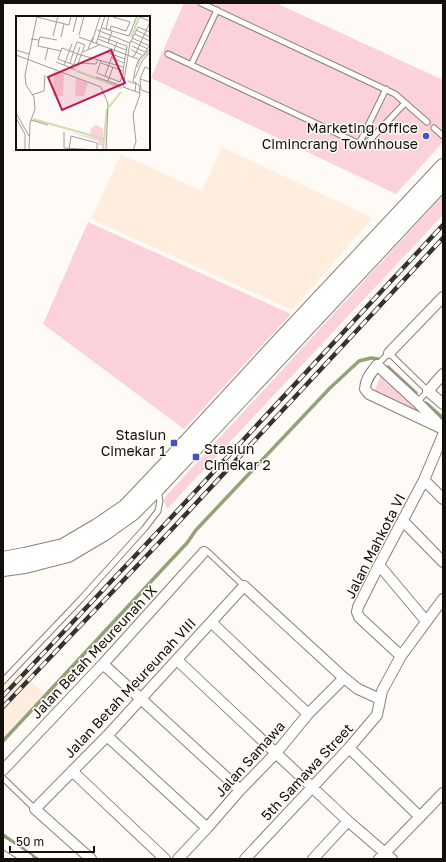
<svg xmlns="http://www.w3.org/2000/svg" width="446" height="862" font-family="'Golos Text',sans-serif">
<style>
.built{fill:#ffeddd}
.green{fill:#fbd2da}
.lines{fill:none;stroke-linecap:round;stroke-linejoin:round}
.stream{stroke:#94a27c;stroke-width:3.5}
.lane-casing{stroke:#8a8076;stroke-width:7}
.street-casing{stroke:#8a8076;stroke-width:12}
.secondary-casing{stroke:#8a8076;stroke-width:16}
.lane{stroke:#fff;stroke-width:5}
.street{stroke:#fff;stroke-width:10}
.secondary{stroke:#fff;stroke-width:14}
.rail-casing{stroke:#36332f;stroke-width:4.5}
.rail{stroke:#fefaf5;stroke-width:3;stroke-dasharray:9;stroke-linecap:butt}
.poi-dot{fill:#4951c7;stroke:#fefaf5;stroke-width:1.5}
.labels{text-anchor:middle;stroke-width:3;stroke-linejoin:round;paint-order:stroke}
.poi-label{font-size:14px;fill:#13100c;stroke:#fefaf5;text-anchor:end}
.street-label{font-size:14px;fill:#13100c;stroke:#fefaf5}
.inset-river{fill:none;stroke:#cbe0ac;stroke-width:2}
.inset-road{fill:none;stroke:#a09c98;stroke-width:1}
.view{fill:#c2185b;fill-opacity:0.15;stroke:#c2185b;stroke-width:2}
.inset-edge{fill:none;stroke:#13100c;stroke-width:2}
</style>
<rect width="100%" height="100%" fill="#fefaf5"/>
<path class="built" d="M222,147L373,218L292,310L91,219L121,154L202,191Z
M13,665L44,693L3,737V675Z"/>
<path class="green" d="M184,3H276L443,80V142L396,194L151,78Z
M443,195V215L167,509L164,501L166,496Z
M88,222L291,314L184,429L43,324Z
M383,370L433,420L374,392Z"/>
<g class="lines">
<path class="stream" d="M388,367L416,393
M426,403L443,418
M3,741L171,560L187,543L196,530L330,388L359,361L371,358L378,359
M3,835L37,859"/>
<defs>
<path id="lane" d="M201,3L395,94L427,122
M168,54L362,145L366,144L405,103
M191,65L217,10
M434,128L443,136
M359,144L386,89
M377,365L389,353L428,391L417,402
M204,552H208L244,586
M3,681L81,599L145,528L158,511L160,501L158,491
M3,778L35,809"/>
<path id="street" d="M389,353L443,297
M443,374L428,391L443,404
M443,428L417,402L377,365C372,372 365,379 365,389L369,394L443,429
M424,480L443,499
M403,521L443,562
M379,565L426,621
M211,622L308,714
M401,656L359,617L357,612L358,607L379,565L424,480L443,435
M177,660L348,821L392,859
M103,664L240,790
M107,736L207,828
M349,748L420,817
M3,770L103,664L204,552
M72,771L165,859
M3,843L28,859
M91,859L35,809L107,736L244,586L344,678L358,689L380,699
M178,859L207,828L240,790L276,753L308,714L344,678
M245,859L349,748L377,715L382,691L401,656L443,599
M313,859L348,821
M379,859L443,793"/>
<path id="secondary" d="M3,559L24,555L63,546L97,526L125,507L163,467L279,341L443,166
M3,569L25,566L68,555L105,533L133,513L158,488L443,183"/>
</defs>
<use href="#lane" class="lane-casing"/>
<use href="#street" class="street-casing"/>
<use href="#secondary" class="secondary-casing"/>
<use href="#lane" class="lane"/>
<use href="#street" class="street"/>
<use href="#secondary" class="secondary"/>
<defs>
<path id="rail" d="M3,696L167,522L443,225
M3,707L174,527L443,238"/>
</defs>
<use href="#rail" class="rail-casing"/>
<use href="#rail" class="rail"/>
</g>
<g class="poi-dot">
<circle cx="426" cy="136" r="4"/>
<rect x="170" y="439" width="8" height="8" rx="2"/>
<rect x="192" y="453" width="8" height="8" rx="2"/>
</g>
<g class="labels">
<g class="poi-label">
<text x="418" y="133">Marketing Office<tspan x="418" dy="16">Cimincrang Townhouse</tspan></text>
<text x="166" y="440">Stasiun<tspan x="166" dy="16">Cimekar 1</tspan></text>
<text x="204" y="454" text-anchor="start">Stasiun<tspan x="204" dy="16">Cimekar 2</tspan></text>
</g>
<g class="street-label">
<text transform="translate(375 546) rotate(-63)" y="5">Jalan Mahkota VI</text>
<text transform="translate(94 652) rotate(-47)" y="5">Jalan Betah Meureunah IX</text>
<text transform="translate(130 688) rotate(-47)" y="5">Jalan Betah Meureunah VIII</text>
<text transform="translate(250 759) rotate(-48)" y="5">Jalan Samawa</text>
<text transform="translate(307 772) rotate(-47)" y="5">5th Samawa Street</text>
</g>
</g>
<g transform="translate(16 16)">
<rect width="134" height="134" fill="#fefaf5"/>
<path d="M38,55L48,58L47,80H37ZM60,62L72,67L68,80H59ZM80,109L87,113V122L74,118L75,112ZM52,116L87,123V130L82,129V125Z" fill="#fbd2da"/>
<path class="inset-river" d="M115,21L123,2M121,51L124,43L132,36M61,55L106,72M93,91L105,76M17,103L88,123M87,134L91,93"/>
<path class="inset-road" d="M121,0L134,5M21,1L53,9L55,0M86,12L113,20L121,0M90,13L93,0M81,14L114,27M94,14L95,10L110,15L114,6L97,1M120,14L134,21M57,16L61,0M119,18L134,25M63,19L68,0M37,20L42,0M83,20L111,30L107,55M45,21L48,8M63,21L122,43M116,22L134,30M15,23L23,24L22,30L45,35M82,23L110,34M23,24L24,21L41,24M115,25L132,33M76,26L84,0M92,27L96,15M114,27L107,71L124,77M114,27L122,11L134,16M80,28L89,0M116,30L129,36L134,29M72,33L77,21M0,34L13,38M115,34L126,39M67,36L83,29M90,36L109,43M0,39L85,71L92,88L90,134M116,41L119,39L134,6M96,42L108,47M29,44L32,32M85,44L81,57L104,66L108,55M40,46L60,54M54,47L57,37V36L61,26H62L69,29L65,39L61,50L42,43L46,32L57,36L61,38L65,39L107,51M64,47L80,48L82,44M85,47L107,55M58,48L64,31M48,49L56,28M134,53L129,51L124,63L134,66M89,60L101,26M80,61L103,69M119,62L126,45L134,36M124,63L125,74L134,77M92,65L97,51M112,65L120,68L119,75M16,79L28,75L29,59M0,97L13,120M0,102L9,118V134M15,104L32,109M48,116V132L81,134M13,134L14,107L19,93L18,81L10,69L9,59L21,0M53,134L55,120L81,127V134M117,134L120,126L117,98L124,79L123,69L117,65L119,54L123,43L134,33"/>
<path class="view" d="M95,34L109,67L46,94L32,61Z"/>
<rect width="134" height="134" class="inset-edge"/>
</g>
<rect width="446" height="862" fill="none" stroke="#13100c" stroke-width="8"/>
<path d="M10 846v6h84v-6" fill="none" stroke="#13100c" stroke-width="2"/>
<text x="16" y="846" font-size="12" fill="#13100c" stroke="#fefaf5" stroke-width="3" paint-order="stroke">50 m</text>
</svg>
